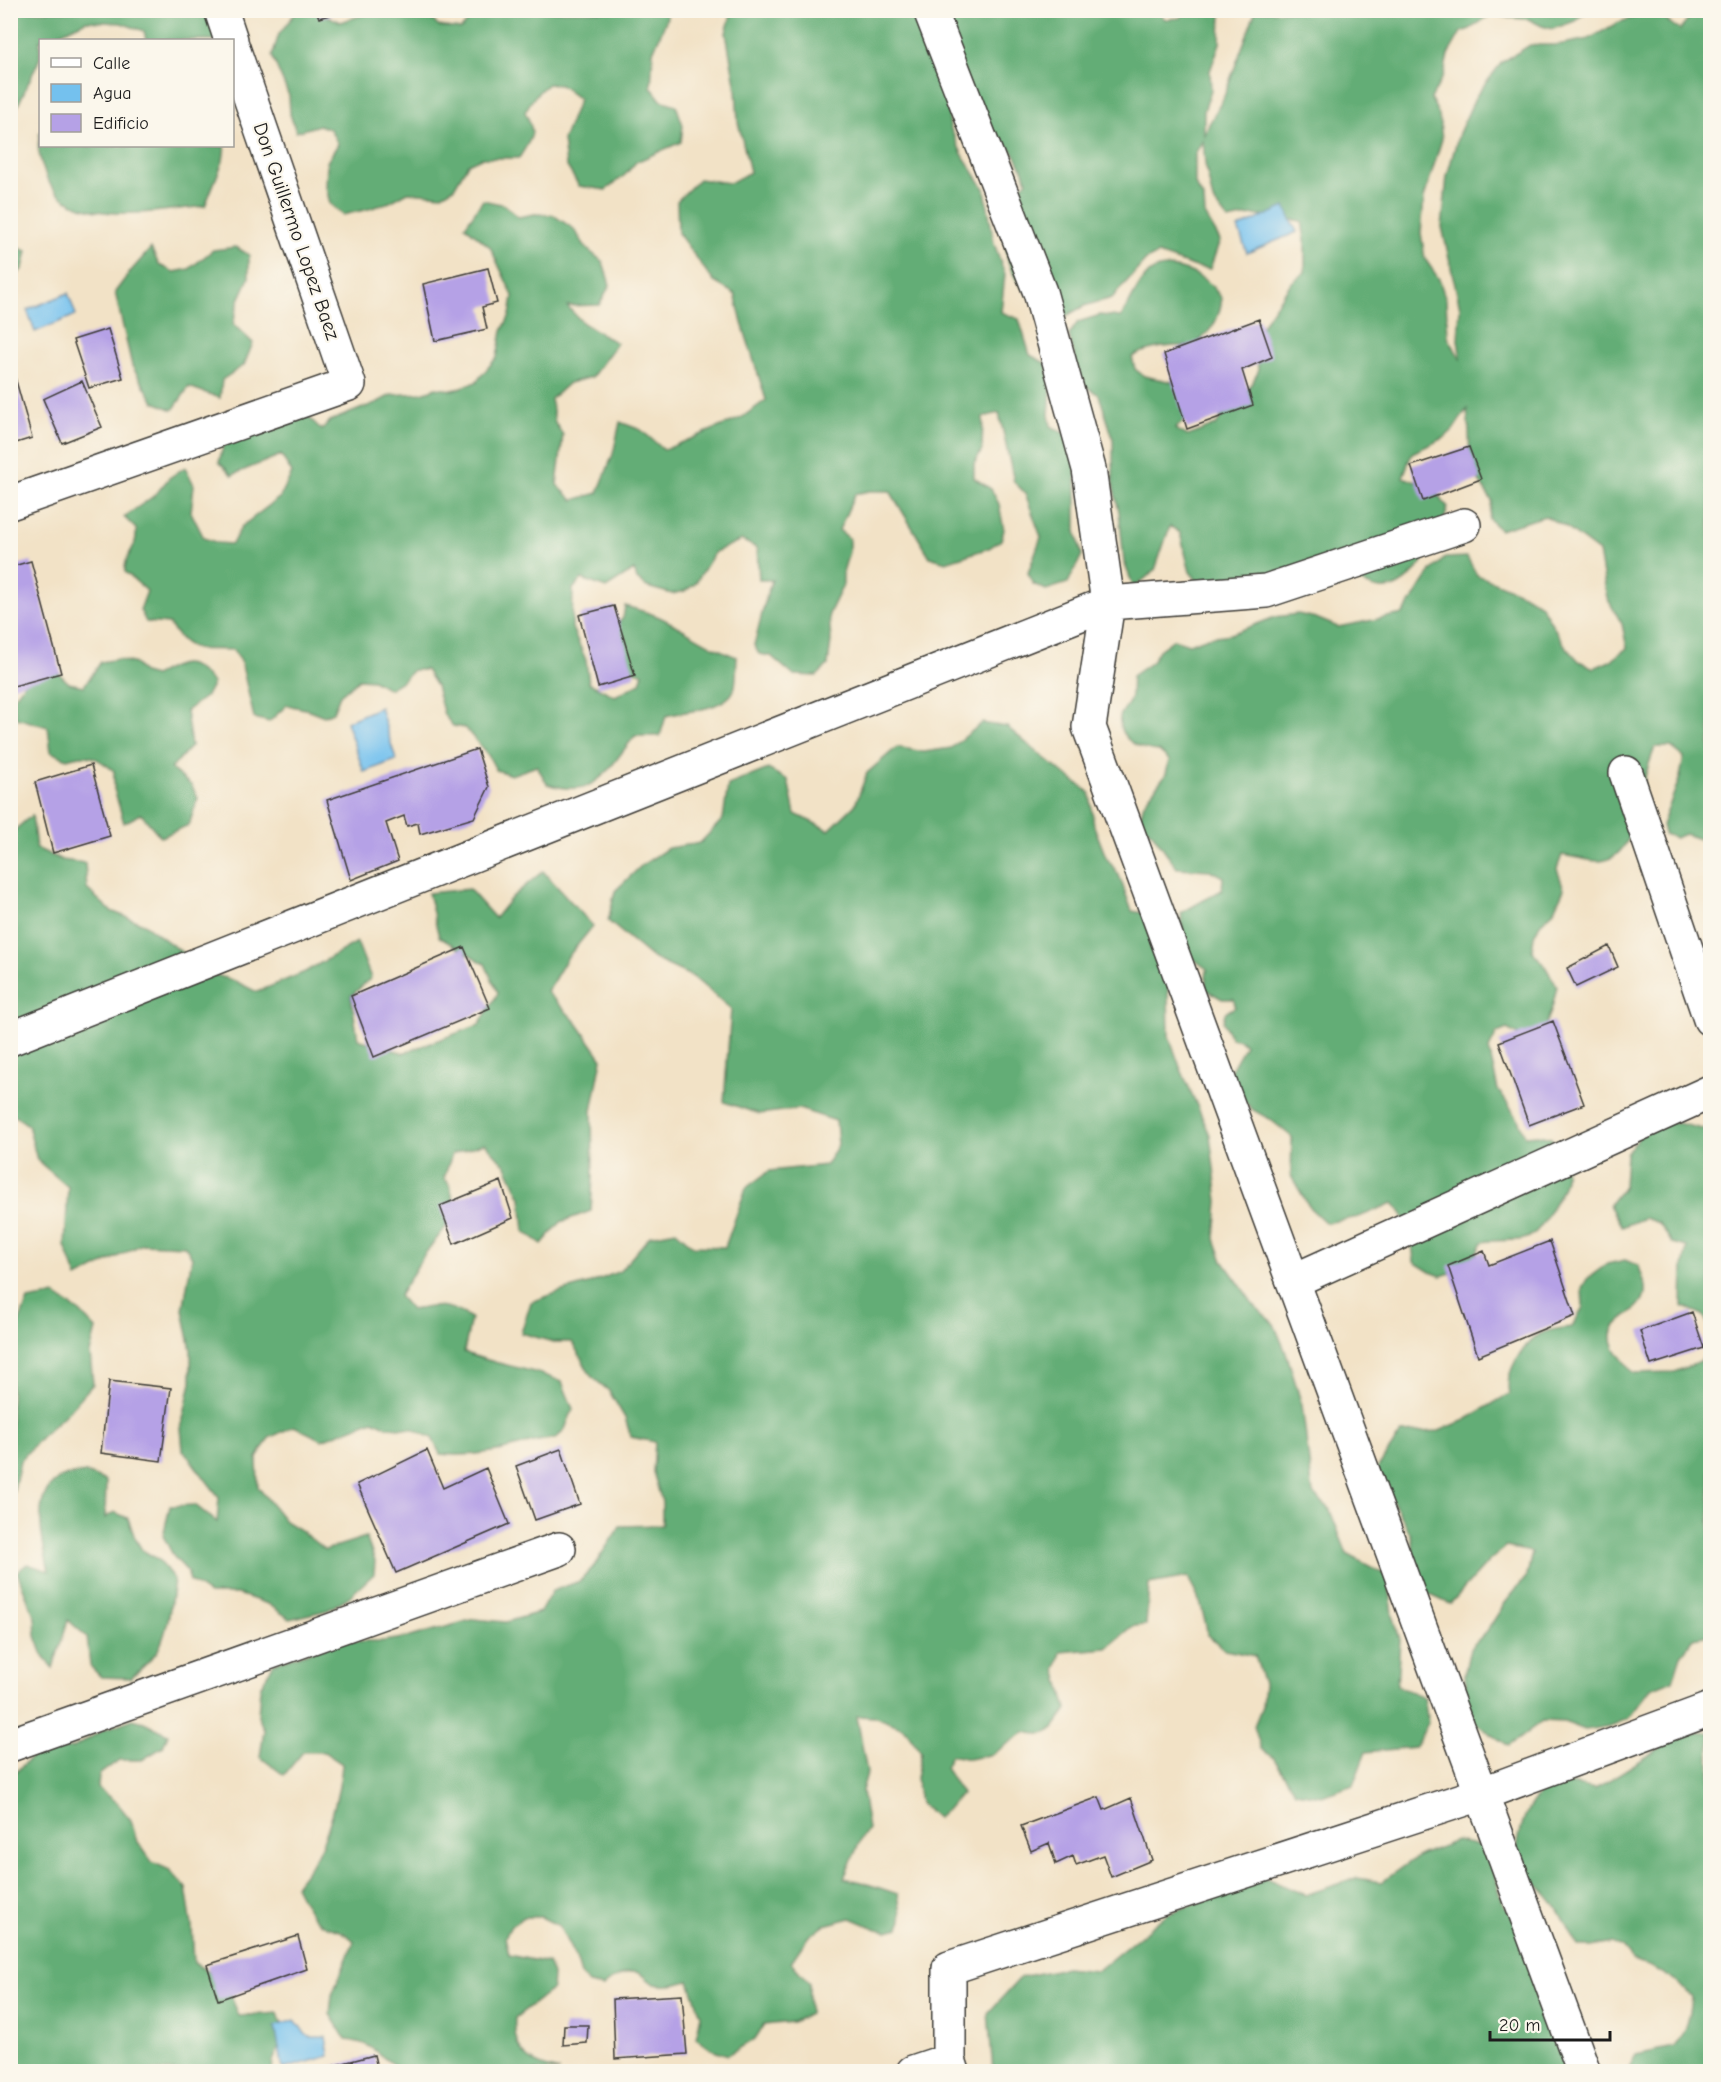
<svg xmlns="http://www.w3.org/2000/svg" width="1721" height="2082" font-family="'Comic Neue',sans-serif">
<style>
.forest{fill:#63ad76;stroke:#406449;stroke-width:1.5}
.water{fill:#74c1ee;stroke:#486e85;stroke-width:1.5}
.building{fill:#b5a1e6}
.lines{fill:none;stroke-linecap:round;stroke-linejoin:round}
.minor-casing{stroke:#3c3a36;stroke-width:36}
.minor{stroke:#fff;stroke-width:33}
.labels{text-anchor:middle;stroke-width:4.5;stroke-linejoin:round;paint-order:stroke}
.street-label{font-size:20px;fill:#1c1c1c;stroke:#fbf7ec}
</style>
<rect width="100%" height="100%" fill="#fbf7ec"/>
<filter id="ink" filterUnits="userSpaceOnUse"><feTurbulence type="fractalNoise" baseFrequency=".0167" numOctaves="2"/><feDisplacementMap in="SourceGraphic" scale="12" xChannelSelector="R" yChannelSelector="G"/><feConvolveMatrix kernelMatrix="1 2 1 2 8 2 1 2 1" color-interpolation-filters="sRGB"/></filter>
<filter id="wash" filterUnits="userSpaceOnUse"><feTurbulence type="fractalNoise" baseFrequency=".008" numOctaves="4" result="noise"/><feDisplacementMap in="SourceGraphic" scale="24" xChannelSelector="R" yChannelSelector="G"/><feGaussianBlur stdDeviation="1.35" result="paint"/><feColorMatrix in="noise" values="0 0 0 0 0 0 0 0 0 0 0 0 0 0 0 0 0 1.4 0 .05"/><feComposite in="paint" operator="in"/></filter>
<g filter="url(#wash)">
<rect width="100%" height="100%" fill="#f2e2c6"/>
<path class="forest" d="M908,10L931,48L945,84L950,127L962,154L985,190L994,243L1005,274L1001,312L1019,319L1030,355L1047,364L1051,389L1049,415L1051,426L1069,436L1076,446V531L1082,555L1068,583L1046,590L1033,584L1028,573L1041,537L1025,493L1014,482L999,413L983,417L982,450L974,464V478L991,489L999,504L1004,530L1001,540L989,548L946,562L930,557L890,491H869L855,494L839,530L849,538V552L843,572V585L829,614L831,641L828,665L817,676L793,675L771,656L759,654L754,645C760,623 764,601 772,580H759L757,548L741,540L715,552L695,584L685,591L672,594L647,587L637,579L634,570L606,588L582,579L573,589L572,628L586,660L589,683L615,696L640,683L643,673L625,669L613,629L623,618L625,606C636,609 647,612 657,616C685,628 708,647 737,657C736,667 737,681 734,690C726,710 683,711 666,716L660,736H635C606,770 598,800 547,784L537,766L511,775L496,770L488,755L465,728L453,726L444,715L436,686L426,670H413L402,681L389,689L373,680L359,679L340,695L333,712L324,716L309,710L287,705L269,722L254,718L241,661L233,650C199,648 190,656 169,624L146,622L140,610L147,591L125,572C124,552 138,551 136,529L124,517L155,495L169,478L185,467L194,485L191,512L204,538L218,543L232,544L241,527L280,497L292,473L281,455L232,475L219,462L225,439L299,408L322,430L330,421L378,402L391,395L422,393L436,388L453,390L476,382L497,357L502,331L510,315L513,296L490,247L465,226L483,200L505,205L518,217L535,214L553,215L574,229L587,249L603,262L610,285L599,305L567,306L583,323L617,343L592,377L569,383L551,399L555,423L563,435L557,485L573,500L598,493L613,454L620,422L641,430L664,450L741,418L766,400L742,323L735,294L714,282L678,233L677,201L699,179L730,183L750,172L738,122L736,89L726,33L732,11Z
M1157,10L1165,19L1179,18L1190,11H1217L1221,13L1220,43L1210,71L1211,90L1204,111V137L1209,124L1223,99L1255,13L1253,11H1587L1575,21L1553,29L1542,26L1528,19L1509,18L1492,14L1470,29L1461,32L1448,55L1444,74L1431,99L1439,115L1442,139L1424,198L1421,233L1425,259L1439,279L1446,300L1448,337L1461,360L1458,340L1460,308L1442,227L1447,176L1459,133L1476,96L1502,62L1530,45H1557L1589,39L1617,23L1653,11L1680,30L1695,11H1710V844L1708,842L1685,834L1675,838L1664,834L1662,825L1680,777L1684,757L1671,747H1655C1651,759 1646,770 1644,782C1638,807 1633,860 1599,861C1587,861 1574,857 1562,855L1557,869L1564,889L1553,912L1540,924L1534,936L1532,951L1543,963L1557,986C1553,1006 1548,1032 1529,1041L1507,1029L1497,1033L1489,1049L1498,1090L1517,1117L1525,1136L1538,1135L1551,1138C1574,1170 1567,1183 1548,1214C1544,1222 1537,1234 1527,1238C1517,1242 1495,1239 1482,1242L1473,1261L1461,1270L1441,1276L1430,1272L1414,1262C1412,1238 1410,1221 1393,1203L1359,1217L1326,1223L1310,1208L1291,1176L1292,1137L1271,1120L1253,1110L1241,1098L1228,1075L1245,1045L1240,1040L1231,1038L1223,1022L1225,1013L1235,1007L1234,999H1222L1205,989L1207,969L1185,953L1183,942L1168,990L1169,1036L1180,1067L1210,1135L1218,1201L1215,1239L1223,1261L1238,1282L1253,1304L1274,1324L1287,1355L1302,1405L1313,1494L1329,1508L1347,1554L1388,1576L1393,1614L1400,1640L1397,1686L1424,1697L1428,1723L1415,1747L1366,1752L1353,1785L1322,1796L1295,1792L1273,1757L1261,1749L1254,1726L1262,1706L1264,1684L1255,1656L1225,1650L1208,1635L1201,1605L1188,1577L1149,1584L1146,1625L1133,1626L1107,1648L1061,1652L1056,1669L1067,1709C1053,1729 1053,1739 1025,1732L993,1754L969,1759L951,1755L945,1768L962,1794L937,1818L920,1803L916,1778L921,1752L904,1728L876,1717L857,1716L867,1773L862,1791L868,1829L861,1839L844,1878L862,1882L898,1894L902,1920L900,1928L887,1931L877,1929L851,1918L824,1925L808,1937L791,1962L809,1983V2014L793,2022L764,2025L755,2039L728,2055L711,2049L696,2038L701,2015L689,1981C679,1984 666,1987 655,1984C649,1982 645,1975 639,1973C626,1969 612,1979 603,1987L588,1984L581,1975L577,1961L559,1926L541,1917H524L511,1926L505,1937L509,1955L548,1963L553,1974L552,1989L515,2018C512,2052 529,2065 560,2071L409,2072C403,2069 397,2067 392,2064C372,2050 372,2043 346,2040L330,2014L332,1995L354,1941C340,1926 330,1931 320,1923C309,1914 301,1898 295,1886C300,1878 307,1871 312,1863C327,1840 340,1792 342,1764L324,1752H303L284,1775L260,1757L264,1730L258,1716L260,1688L274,1663L344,1641H383L410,1637L474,1619L506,1622L540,1612L552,1591L580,1581L594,1566L620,1526L662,1525V1502L653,1472L655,1442L631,1437L625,1418L609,1391L591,1376L572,1342H553L521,1333L531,1302L562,1291L591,1283L620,1271L650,1236L676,1231L693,1246L725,1247L746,1188L769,1171L826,1165L838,1145L836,1121L799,1109L759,1114L724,1102L731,1009L693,977L654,959L608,921L615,891L642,865L668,848L700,843L723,819L728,785L768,769L788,780L795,814L829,830L855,805L867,773L897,747L924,752L951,748L982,723L1007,727L1054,766L1090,793L1094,826L1106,857L1119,875L1132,911L1179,919L1184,938L1181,913L1222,890L1223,877L1210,870L1177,868L1153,834L1139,821L1144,803L1166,774L1169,760L1159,751C1140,750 1117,740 1120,717C1121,711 1128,706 1130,700C1132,693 1131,683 1132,676L1152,662L1159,650L1174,639L1189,644L1208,637L1231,634L1275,617L1298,614L1316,618L1338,627L1403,614L1431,571L1445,558L1467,557L1477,575L1523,594L1541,605L1563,643L1579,661L1594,668L1610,661L1627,648L1622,624L1607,598L1599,552L1564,526L1545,516L1500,530L1489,519L1492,501L1470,467L1469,432L1467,409L1453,430L1444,438L1412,453L1403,477L1430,487L1448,507C1441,533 1414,593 1380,589C1369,588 1359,581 1351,575L1305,586L1199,583L1190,572L1180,533L1170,526L1155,570L1134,588L1124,562L1119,512L1113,484V438L1099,395L1081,383L1069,335L1078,322L1100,315L1121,317C1131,303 1136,285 1149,273C1165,260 1195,271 1210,284C1214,288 1218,294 1222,298C1219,323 1211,330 1194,346C1173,345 1151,346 1132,357L1135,369L1144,376L1182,384L1191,415L1175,429L1188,436L1216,425L1225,411L1244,397L1258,372L1256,336L1268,316L1291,283L1305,272V241L1302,221L1253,215L1228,220L1213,201L1205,164L1203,140L1195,154V184L1204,199L1205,215L1220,240L1210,269L1196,267L1158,254L1146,260L1112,298L1084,306L1057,321C1035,302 1008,281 1006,250C1005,232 1014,207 1017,189L1027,181C1019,163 1017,149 998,140L925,11Z
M11,11H207L216,40H146L144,31L121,23L86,21L56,35L52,40H40V58L11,120Z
M297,11H316L341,22L374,11H425L438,26L461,29L477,11H668L666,21L653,52L651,87L661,100L676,105L683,125L681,142L636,162L626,174L606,190L579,186L566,165L563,140L579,99L560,85L548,84C537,92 531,100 525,112C537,135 532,137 519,158H481L468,164L454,188L442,195L408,192L390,202L369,209L343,215L330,204L326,187L327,162L338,144L330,129L319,125L296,132L290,114L289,96L272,56L279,34Z
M40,131V146H225L223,161L205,206C158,211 63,231 44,171C38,153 37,149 40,131Z
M13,246L27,251L23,268L11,282V247Z
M236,247L249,255V278L239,300L233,324L253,343L244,365L222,380L220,398L189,387L173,410L154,402L132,366L115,292L130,272L151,248L159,265L174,272L189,269L213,250Z
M118,659L135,664L143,673L154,676C184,661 188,657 213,683L206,696L186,711L191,746L171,769L191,785L198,798L189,825L161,837L141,814L124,823L114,789V771C97,757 88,752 67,759L51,752L48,727L16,718L13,699L35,669L53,668L69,683L84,686L101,662Z
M32,815L36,848L62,860L85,863L87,889L111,911L144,924L210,973L235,981L257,992L305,972L357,942L371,978L351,996L358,1039L403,1053L479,1025L498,993L485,964L439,937L428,893L469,889L495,918L512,897L543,871L593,926L567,958L547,992L577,1023L602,1059L592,1111L593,1177L591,1211L561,1222L542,1244L524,1231L521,1198L506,1166L485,1143L452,1154L444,1178L450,1185L456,1214L424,1255L399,1296L411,1310C438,1305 447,1303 471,1318L464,1352C496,1366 531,1367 562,1382L573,1409L565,1429L556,1439C540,1439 534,1442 519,1446C493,1453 468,1457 440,1454L432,1438L413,1429L388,1427L373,1420L322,1440L294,1426L269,1438L257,1458L258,1487L285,1521L300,1530L325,1550L366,1537L375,1561L374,1574L349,1597L328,1610L290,1619L268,1604L238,1594H209L190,1581L187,1571L174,1557L163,1536L170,1506L195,1505L217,1522L219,1497L183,1450L181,1428L191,1382V1350L183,1310L192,1257L185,1246L142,1244L77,1278L65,1246L68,1187L37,1160L28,1125L11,1113L10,834Z
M1666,1120L1702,1129L1710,1127V1328L1703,1315L1682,1306L1683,1267L1687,1247L1672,1243L1659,1223L1644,1218L1622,1227L1609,1205L1624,1186L1626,1153L1646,1128Z
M1625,1260L1639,1266C1641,1275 1647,1284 1645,1293C1642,1316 1602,1319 1614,1346C1617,1355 1628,1365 1633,1373L1674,1372L1700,1362L1710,1348V1635L1694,1638L1681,1655L1673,1680L1651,1689L1628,1719L1610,1726L1585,1730L1564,1722L1542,1721L1509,1746L1469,1719L1464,1676L1470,1648L1487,1631L1505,1603L1527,1576L1532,1552L1506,1547L1490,1560L1450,1604L1424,1592L1416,1569L1411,1535L1376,1470L1401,1433L1439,1431L1465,1420L1509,1394C1504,1373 1522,1345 1540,1334C1549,1329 1562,1328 1572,1327L1583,1307L1582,1288L1587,1279L1607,1264Z
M55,1295L80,1312L96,1329L90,1353L93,1384L69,1411L40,1438L20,1461L11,1503V1335L15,1332L28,1300Z
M86,1473L106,1481L105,1518L114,1512L128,1518L135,1538L142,1550L158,1559L174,1579C171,1601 169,1629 158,1650C151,1661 140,1669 131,1678L101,1677L90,1666L87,1637L68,1620L53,1668L44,1658L36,1636L35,1618L17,1572L27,1564L49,1571C43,1544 28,1492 63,1477C69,1474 79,1474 86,1473Z
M133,1719L144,1722L168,1734L163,1747L142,1760H119L99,1775L98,1788L118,1804L131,1820L136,1839L152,1862L170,1870L186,1888L192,1926L194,1963L225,1981L239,2016L278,2013L285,2034L273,2061L272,2071L11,2072V1777L37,1751L73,1748L103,1730Z
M1710,1732V2071H1627L1636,2055L1674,2047C1686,2031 1689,2016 1691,1997L1678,1983L1650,1966L1633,1961L1622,1948L1612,1943L1592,1947H1578C1568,1932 1563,1915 1552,1901C1541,1887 1527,1876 1515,1862C1519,1832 1525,1788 1563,1784C1573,1783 1585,1787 1595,1789L1673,1740L1691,1734Z
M1456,1841L1486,1847L1504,1905L1524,1934L1538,2005L1571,2071H993L988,2013L1021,1977L1065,1968L1097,1971L1167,1914L1266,1878L1305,1895L1357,1878L1382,1882L1420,1855Z"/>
<path class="water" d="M1285,207L1297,232L1247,253L1238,228Z
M68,293L76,315L35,332L27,310Z
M380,707L396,760L364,772L346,722Z
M295,2020C310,2037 300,2038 326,2037L329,2056L283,2069L275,2026Z"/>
<g id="blocks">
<path class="building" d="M316,10H342V11L319,18Z
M488,268L497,303L482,307L487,329L435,341L423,284Z
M1259,319L1272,357L1242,370L1253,405L1187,429L1164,354Z
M108,329L123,378L89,388L73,340Z
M13,370L32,438L10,445V371Z
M82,381L102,427L62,443L43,399Z
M1469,447L1481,479L1423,501L1411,466Z
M31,561L61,673L10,687V567Z
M614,606L635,676L598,687L579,615Z
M477,749L489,787L474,818L420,834L418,823L407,826L404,816L386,823L398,861L351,880L327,800Z
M91,765L110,836L53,853L35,782Z
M1609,946L1618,967L1576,987L1567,968Z
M464,947L490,1008L374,1057L351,996Z
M1553,1021L1584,1104L1529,1125L1499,1042Z
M501,1181L513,1218L454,1244L440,1206Z
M1550,1241L1575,1316L1478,1356L1448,1266L1484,1251L1489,1265Z
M1692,1312L1704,1348L1651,1365L1640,1331Z
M109,1381L171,1388L161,1461L101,1453Z
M561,1449L580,1504L535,1520L516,1466Z
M427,1450L443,1488L486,1468L509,1524L396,1573L357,1484Z
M1099,1797L1104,1810L1131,1798L1152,1860L1111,1877L1103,1855L1076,1865L1073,1856L1056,1864L1049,1843L1031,1851L1021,1826Z
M298,1936L307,1969L218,2000L207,1965Z
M682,1995L687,2054L615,2059L613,1999Z
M564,2025H588L587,2043L563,2045Z
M374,2055L378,2072H315L314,2071Z"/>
</g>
</g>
<g filter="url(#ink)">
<use href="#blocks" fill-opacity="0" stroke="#3c3a36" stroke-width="1.5"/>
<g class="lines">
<defs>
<path id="minor" d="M221,10L231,40
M930,10L1040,292L1089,469L1108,603L1089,727L1584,2072
M10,503L349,384L232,45
M1626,773L1710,1019
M10,1039L1108,603L1266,591L1464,525
M1293,1281L1710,1092
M10,1745L559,1549
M913,2072L949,2060
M953,2072L949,2060V1968L1481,1794L1710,1709"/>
</defs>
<use href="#minor" class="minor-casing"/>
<use href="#minor" class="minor"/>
</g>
</g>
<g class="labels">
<g class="street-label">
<text transform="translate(297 231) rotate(71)" y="7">Don Guillermo Lopez Baez</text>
</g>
</g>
<rect width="1721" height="2082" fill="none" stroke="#fbf7ec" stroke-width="36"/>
<rect x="39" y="39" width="195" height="108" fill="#fbf7ec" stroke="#a29f99" stroke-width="1.5"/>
<rect x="51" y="58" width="30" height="9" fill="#ffffff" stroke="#a29f99" stroke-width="1.5"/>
<text x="93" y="69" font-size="18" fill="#1c1c1c">Calle</text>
<rect x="51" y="84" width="30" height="18" fill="#74c1ee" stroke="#a29f99" stroke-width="1.5"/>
<text x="93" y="99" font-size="18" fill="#1c1c1c">Agua</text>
<rect x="51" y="114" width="30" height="18" fill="#b5a1e6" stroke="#a29f99" stroke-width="1.5"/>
<text x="93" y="129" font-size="18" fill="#1c1c1c">Edificio</text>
<path d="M1490 2031v9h120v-9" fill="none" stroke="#1c1c1c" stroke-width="3"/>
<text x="1499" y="2031" font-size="18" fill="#1c1c1c" stroke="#fbf7ec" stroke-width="4.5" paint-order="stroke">20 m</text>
</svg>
